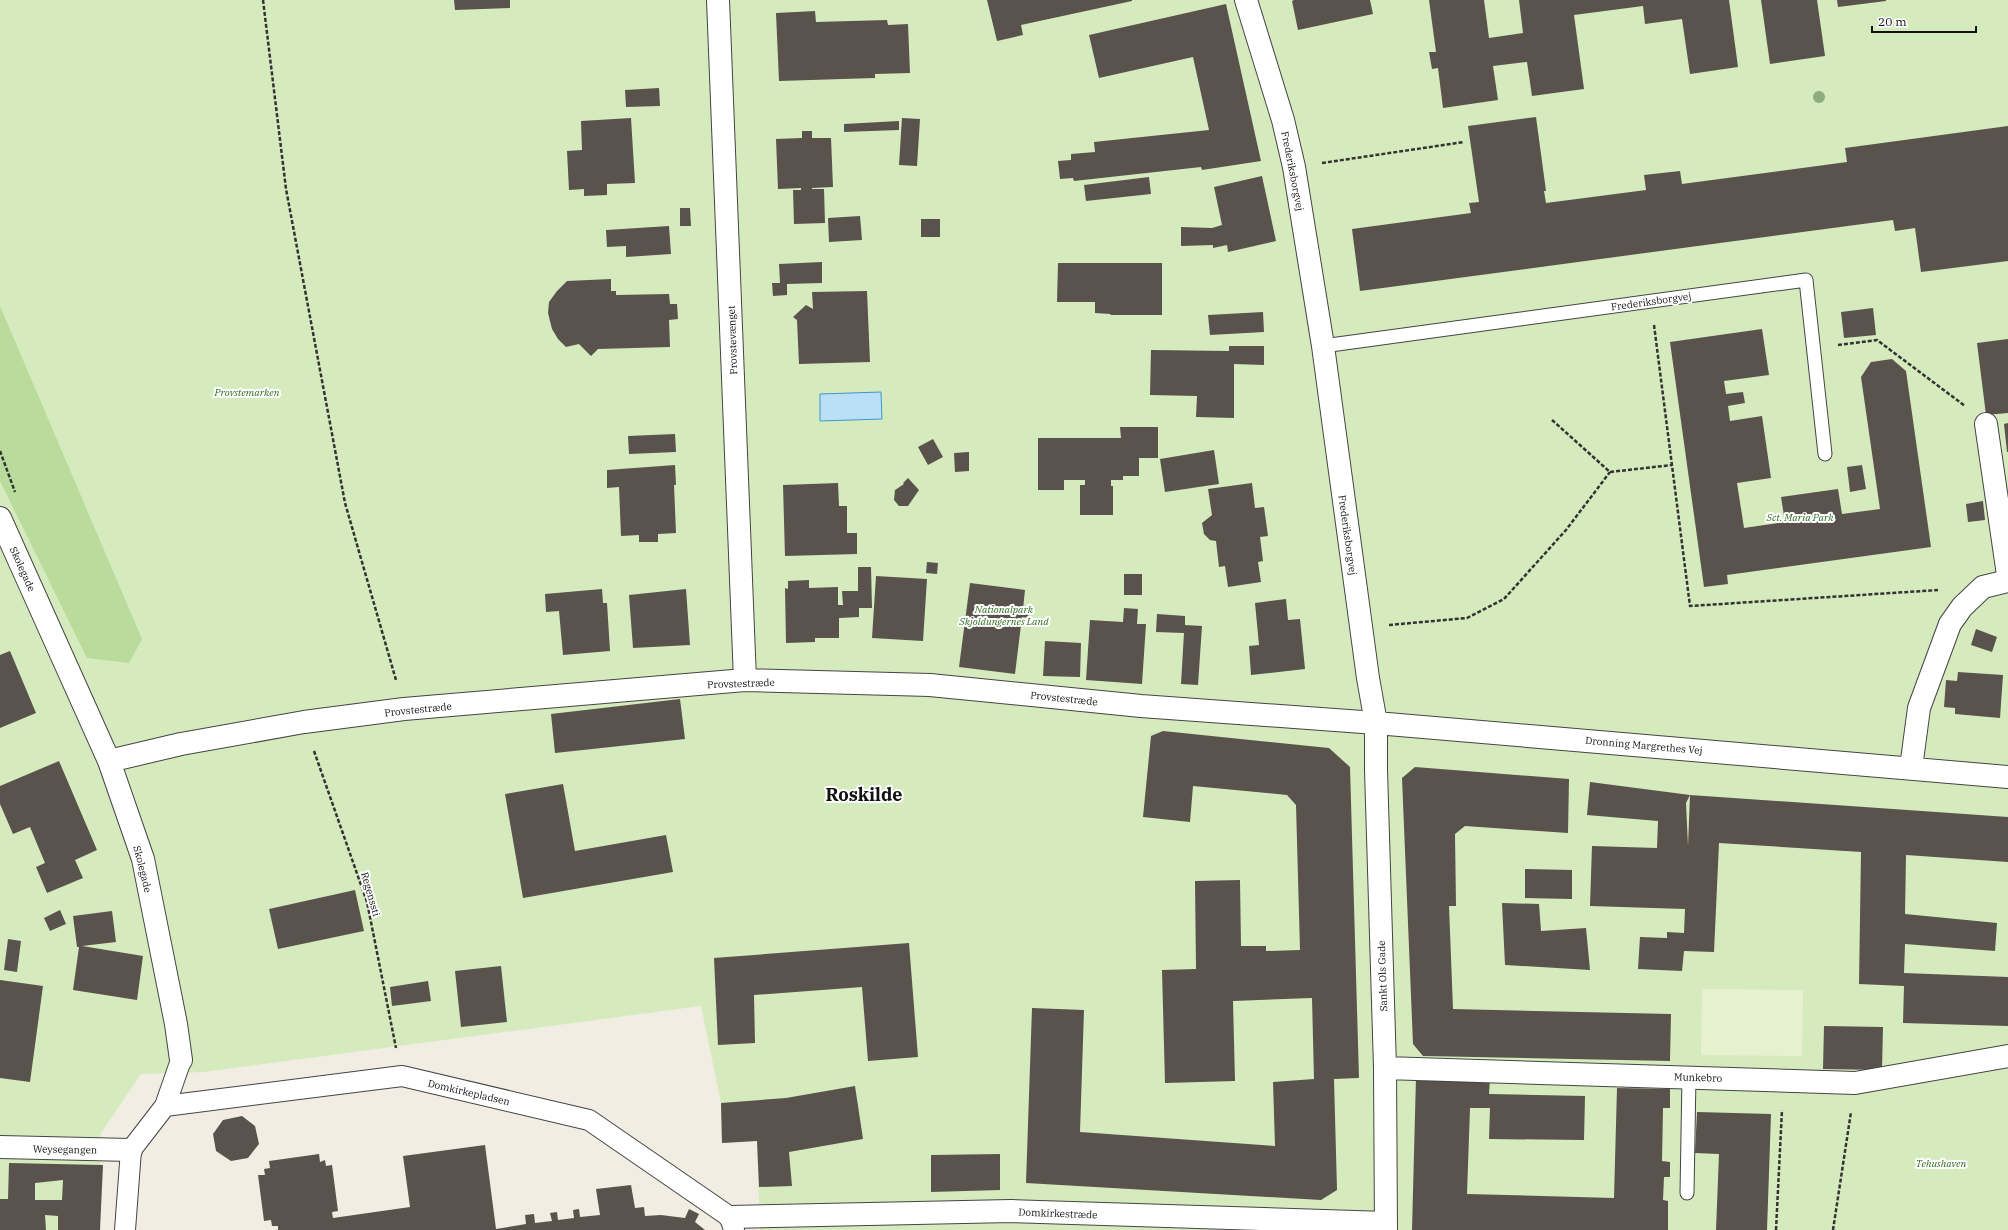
<svg xmlns="http://www.w3.org/2000/svg" width="2008" height="1230" font-family="'IBM Plex Serif',serif">
<style>
.green{fill:#d5ebbd}
.forest{fill:#b9dc9c}
.pitch{fill:#e6f2cf}
.plaza{fill:#f1ede2}
.water{fill:#b9e0f7;stroke:#3f96cf}
.building{fill:#5a524d;fill-rule:evenodd}
.lines{fill:none;stroke-linecap:round;stroke-linejoin:round}
.service-casing{stroke:#444;stroke-width:15}
.pedestrian-casing{stroke:#444;stroke-width:22}
.minor-casing{stroke:#444;stroke-width:24}
.path{stroke:#333;stroke-width:2.5;stroke-dasharray:4 2;stroke-linecap:butt}
.service{stroke:#fff;stroke-width:13}
.pedestrian{stroke:#fff;stroke-width:20}
.minor{stroke:#fff;stroke-width:22}
.tree{fill:#8dad7f}
.labels{text-anchor:middle;stroke-width:4;stroke-linejoin:round;paint-order:stroke}
.street-label{font-size:10px;fill:#111;stroke:#fff}
.park-label{font-size:10px;font-style:italic;fill:#2f6b1f;stroke:#fff}
.town-label{font-size:18px;font-weight:bold;fill:#111;stroke:#fff}
</style>
<rect width="100%" height="100%" fill="#fffdf5"/>
<path class="green" d="M0,0H2008V1230H0Z"/>
<path class="forest" d="M0,306L142,639L129,663L87,658L0,481Z"/>
<path class="pitch" d="M1702,989L1803,990L1802,1056L1701,1055Z"/>
<path class="plaza" d="M701,1006L721,1103L722,1143L757,1141L760,1230H100L101,1133L141,1074L204,1072Z"/>
<path class="water" d="M881,392L882,419L820,421V394Z"/>
<path class="building" d="M454,0H510V8L455,10Z
M987,0H1132V1L1021,25L1023,35L997,41Z
M1294,0H1370L1373,14L1298,30L1292,1Z
M1429,0H1484L1489,38L1523,33L1519,0H1729L1738,67L1690,74L1682,19L1645,24L1643,6L1574,15L1584,89L1532,96L1527,62L1493,66L1498,100L1443,108L1438,68L1432,69L1429,52H1436Z
M1761,0H1817L1825,56L1770,64Z
M1837,0H1886V1L1838,7Z
M1226,4L1261,161L1202,170L1201,167L1074,181L1073,178L1060,179L1058,161L1071,160V154L1095,152L1094,142L1209,130L1193,57L1099,78L1089,35Z
M815,11L816,22L887,20L888,25L908,24L910,73L875,74V78L779,81L776,13Z
M659,88L660,106L626,107L625,90Z
M1536,117L1546,191H1544L1546,203L1646,190L1644,175L1680,171L1682,184L1847,162L1845,148L2008,126V261L1921,272L1915,228L1895,231L1893,220L1360,291L1352,229L1471,213L1469,203L1479,202L1468,126Z
M631,118L635,183L607,184V195L584,196V189L569,190L567,151L582,150L581,121Z
M902,118L920,119L917,166L899,165Z
M899,121V130L844,132V124Z
M802,131H812V138H831L833,187L812,188V189H824L825,223L794,224L793,190H801V188L778,189L776,139L802,138Z
M1262,176L1276,241L1228,252L1227,245L1213,248V245L1181,246V227L1212,228L1222,225L1214,187Z
M1149,177L1151,194L1086,201L1084,185Z
M680,208H690L691,226H680Z
M860,216L862,240L829,242L828,218Z
M921,219H940V237H921Z
M669,226L671,254L626,257V246L607,247L606,230Z
M822,262V283L787,284V295L773,296L772,283H780L779,264Z
M1058,263H1162V315H1111L1110,314L1095,313V302H1057Z
M611,279V291H616V295L669,294L670,304H677L678,319L669,320L670,347L598,349L591,356L579,344L566,347L558,339L552,329L548,313L549,302L557,291L567,281Z
M867,291L870,362L799,364L797,320L793,317L806,305L813,309L812,292Z
M1873,308L1876,335L1844,338L1841,312Z
M1263,312L1264,332L1210,335L1208,315Z
M1762,329L1769,375L1724,381L1726,394L1743,392L1745,403L1728,406L1730,421L1762,416L1771,478L1737,483L1744,528L1785,522L1781,497L1838,489L1842,514L1880,509L1861,377L1871,362L1892,359L1906,371L1931,547L1727,575L1728,584L1704,587L1670,342Z
M2008,339V413L1986,415L1977,343Z
M1229,346H1264V365L1234,364V418L1196,417L1197,396L1150,395L1151,350L1229,351Z
M2008,423V452H2007L2004,424Z
M1120,427H1158V458H1139V476H1123V480H1111V486H1113V515H1080V485H1085V480H1064V490H1038V438H1121Z
M675,434L676,452L629,454L628,436Z
M933,439L943,457L928,465L918,447Z
M1214,450L1219,484L1165,492L1160,459Z
M969,452V471L955,472L954,453Z
M675,465L676,485H674L676,533L658,534V542H639V535L621,536L619,487L607,488V470Z
M1862,465L1866,489L1850,492L1847,467Z
M908,478L919,490L908,506H899L894,500L895,490L904,484L903,483Z
M838,483L839,506H847V533H857V554L785,556L783,485Z
M1252,483L1255,508L1264,507L1268,536L1260,537L1263,561L1258,562L1261,582L1228,587L1225,566L1219,567L1216,541L1210,540L1204,534L1202,523L1212,515L1208,489Z
M1983,501L1985,520L1968,522L1966,504Z
M927,562L938,563L937,574L926,573Z
M858,567H871L872,608H859V617L839,618V638H815V642L786,643L785,588L788,589V581L809,580V588L838,587V605H843L842,591H858Z
M1124,574H1142V595H1124Z
M876,576L927,579L923,641L872,638Z
M970,583L1025,590L1023,609H1029L1028,618L1022,617L1015,674L959,667Z
M602,589L603,603H607L610,651L563,655L559,611L546,612L545,594Z
M686,589L690,645L633,648L629,595Z
M1286,599L1288,620L1300,619L1305,669L1251,675L1249,646L1259,645L1255,603Z
M1124,608L1138,609L1137,624H1146L1142,684L1086,680L1090,620L1123,622Z
M1157,614L1185,616V625L1202,626L1198,685L1181,684L1184,633L1156,632Z
M1976,629L1997,637L1992,652L1971,645Z
M1045,641L1081,643L1080,677L1043,676Z
M10,651L36,713L0,728V655Z
M1958,672L2003,675L2000,718L1955,714V708L1944,707L1946,680L1957,681Z
M680,699L685,739L555,753L551,714Z
M1163,731L1329,748L1350,767L1359,1078L1334,1079L1337,1190L1321,1200L1026,1183L1032,1008L1084,1010L1080,1132L1275,1146L1273,1082L1314,1079L1312,998L1233,1001L1235,1081L1165,1083L1162,970L1196,969L1195,881L1240,880L1241,946H1266V951L1300,950L1296,805L1287,795L1193,786L1190,822L1143,817L1151,736Z
M59,761L97,850L75,860L83,878L47,893L36,867L45,863L30,827L13,834L0,804V786Z
M1415,767L1569,779L1568,833L1465,826L1455,834L1456,906H1449L1453,1009L1671,1014L1670,1061L1423,1056L1413,1044L1402,778Z
M1590,782L1690,795L2008,817V862L1906,855L1905,914L1997,923L1995,951L1905,944L1904,973L2008,977V1026L1903,1023L1904,986L1859,984L1861,852L1719,843L1714,952L1684,951L1682,971L1638,969L1640,937L1667,938V932L1684,933L1685,909L1590,906L1592,846L1657,848L1658,821L1587,815ZM1690,795L1688,846L1686,803Z
M563,784L575,851L666,835L673,872L523,898L505,794Z
M1525,869L1572,870V899L1525,898Z
M355,890L364,931L278,949L269,909Z
M1502,903L1539,904L1541,931L1586,928L1590,970L1505,965Z
M60,910L66,924L50,931L44,918Z
M112,911L116,942L82,946L143,956L137,1000L73,990L79,947H77L73,916Z
M8,939L21,941L17,972L4,970Z
M909,943L918,1057L868,1061L862,987L754,995L755,1043L718,1045L714,958Z
M501,966L507,1022L461,1027L455,971Z
M0,980L43,986L30,1082L0,1078Z
M428,981L431,1001L392,1006L390,987Z
M1824,1026L1883,1027L1882,1070L1823,1069Z
M1416,1077L1490,1079L1489,1094L1585,1096L1584,1140L1489,1139L1490,1108H1470L1467,1194L1614,1198L1617,1088L1670,1089V1108H1663L1662,1161L1670,1162V1177H1664L1663,1200L1668,1201V1230H1412Z
M855,1086L863,1139L789,1152L792,1186L759,1187L757,1141L722,1143L721,1103L786,1098Z
M1697,1112L1771,1114L1767,1230H1716L1719,1154L1695,1153Z
M242,1116L255,1126L259,1144L248,1158L231,1161L216,1151L213,1134L223,1120Z
M485,1145L496,1229L526,1224L525,1215L534,1214L535,1223L552,1221L550,1213L557,1212L558,1220L574,1218L573,1210L579,1209L580,1217L600,1215L596,1189L631,1185L635,1208L644,1207L645,1216L661,1215L685,1218L689,1209L699,1214L695,1222L705,1230H278V1226H272L271,1220L264,1221L258,1175H265L264,1169L270,1168L269,1161L319,1154L320,1162L325,1160L326,1166L332,1165L338,1211L332,1212L333,1218L410,1207L403,1156Z
M1000,1154V1190L931,1192V1155Z
M9,1163L103,1165L100,1230H58V1216L45,1215L46,1230H0V1199H8ZM63,1180L62,1200H35V1183Z"/>
<g class="lines">
<defs>
<path id="service" d="M1323,346L1806,280L1825,454
M1687,1193L1689,1076"/>
<path id="pedestrian" d="M165,1106L402,1076L589,1120L730,1217L734,1230
M125,1230L131,1150L165,1106L181,1060"/>
<path id="minor" d="M718,0L745,680
M1246,0L1283,120L1294,167L1323,346L1368,678L1376,723V770L1385,1068L1386,1230
M1986,424L2008,575
M0,518L109,761L143,859L176,1024L181,1060
M109,761L181,744L304,722L404,709L745,680L930,685L1141,706L1376,723L2008,777
M1911,768L1919,708L1950,624L1962,607L1983,587L2008,581
M1385,1068L1855,1083L2008,1056
M0,1147L131,1150
M730,1217L1011,1211L1386,1223"/>
</defs>
<use href="#service" class="service-casing"/>
<use href="#pedestrian" class="pedestrian-casing"/>
<use href="#minor" class="minor-casing"/>
<path class="path" d="M263,0L286,189L345,503L396,680
M1322,163L1464,142
M1654,325L1690,606L1938,590
M1838,345L1877,340L1965,406
M1552,420L1610,472L1672,465
M0,451L15,492
M1389,625L1467,618L1504,599L1566,530L1610,472
M314,751L367,902L396,1048
M1776,1230L1782,1110
M1833,1230L1851,1112"/>
<use href="#service" class="service"/>
<use href="#pedestrian" class="pedestrian"/>
<use href="#minor" class="minor"/>
</g>
<circle class="tree" cx="1819" cy="97" r="6"/>
<g class="labels">
<g class="street-label">
<text transform="translate(1293 171) rotate(79)" y="4">Frederiksborgvej</text>
<text transform="translate(1651 301) rotate(-8)" y="4">Frederiksborgvej</text>
<text transform="translate(732 340) rotate(-92)" y="4">Provstevænget</text>
<text transform="translate(1348 535) rotate(82)" y="4">Frederiksborgvej</text>
<text transform="translate(23 569) rotate(66)" y="4">Skolegade</text>
<text transform="translate(741 683) rotate(-2)" y="4">Provstestræde</text>
<text transform="translate(1064 698) rotate(6)" y="4">Provstestræde</text>
<text transform="translate(418 709) rotate(-6)" y="4">Provstestræde</text>
<text transform="translate(1644 745) rotate(5)" y="4">Dronning Margrethes Vej</text>
<text transform="translate(143 869) rotate(76)" y="4">Skolegade</text>
<text transform="translate(371 894) rotate(74)" y="4">Regenssti</text>
<text transform="translate(1382 976) rotate(-92)" y="4">Sankt Ols Gade</text>
<text transform="translate(1698 1077) rotate(2)" y="4">Munkebro</text>
<text transform="translate(469 1092) rotate(13)" y="4">Domkirkepladsen</text>
<text transform="translate(65 1149) rotate(1)" y="4">Weysegangen</text>
<text transform="translate(1058 1213) rotate(2)" y="4">Domkirkestræde</text>
</g>
<g class="park-label">
<text x="247" y="396">Provstemarken</text>
<text x="1800" y="521">Sct. Maria Park</text>
<text x="1004" y="613">Nationalpark<tspan x="1004" dy="12">Skjoldungernes Land</tspan></text>
<text x="1941" y="1167">Tehushaven</text>
</g>
<g class="town-label">
<text x="864" y="801">Roskilde</text>
</g>
</g>
<path d="M1872 26v6h104v-6" fill="none" stroke="#111111" stroke-width="2"/>
<text x="1878" y="26" font-size="12" fill="#111111" stroke="#ffffff" stroke-width="3" paint-order="stroke">20 m</text>
</svg>
